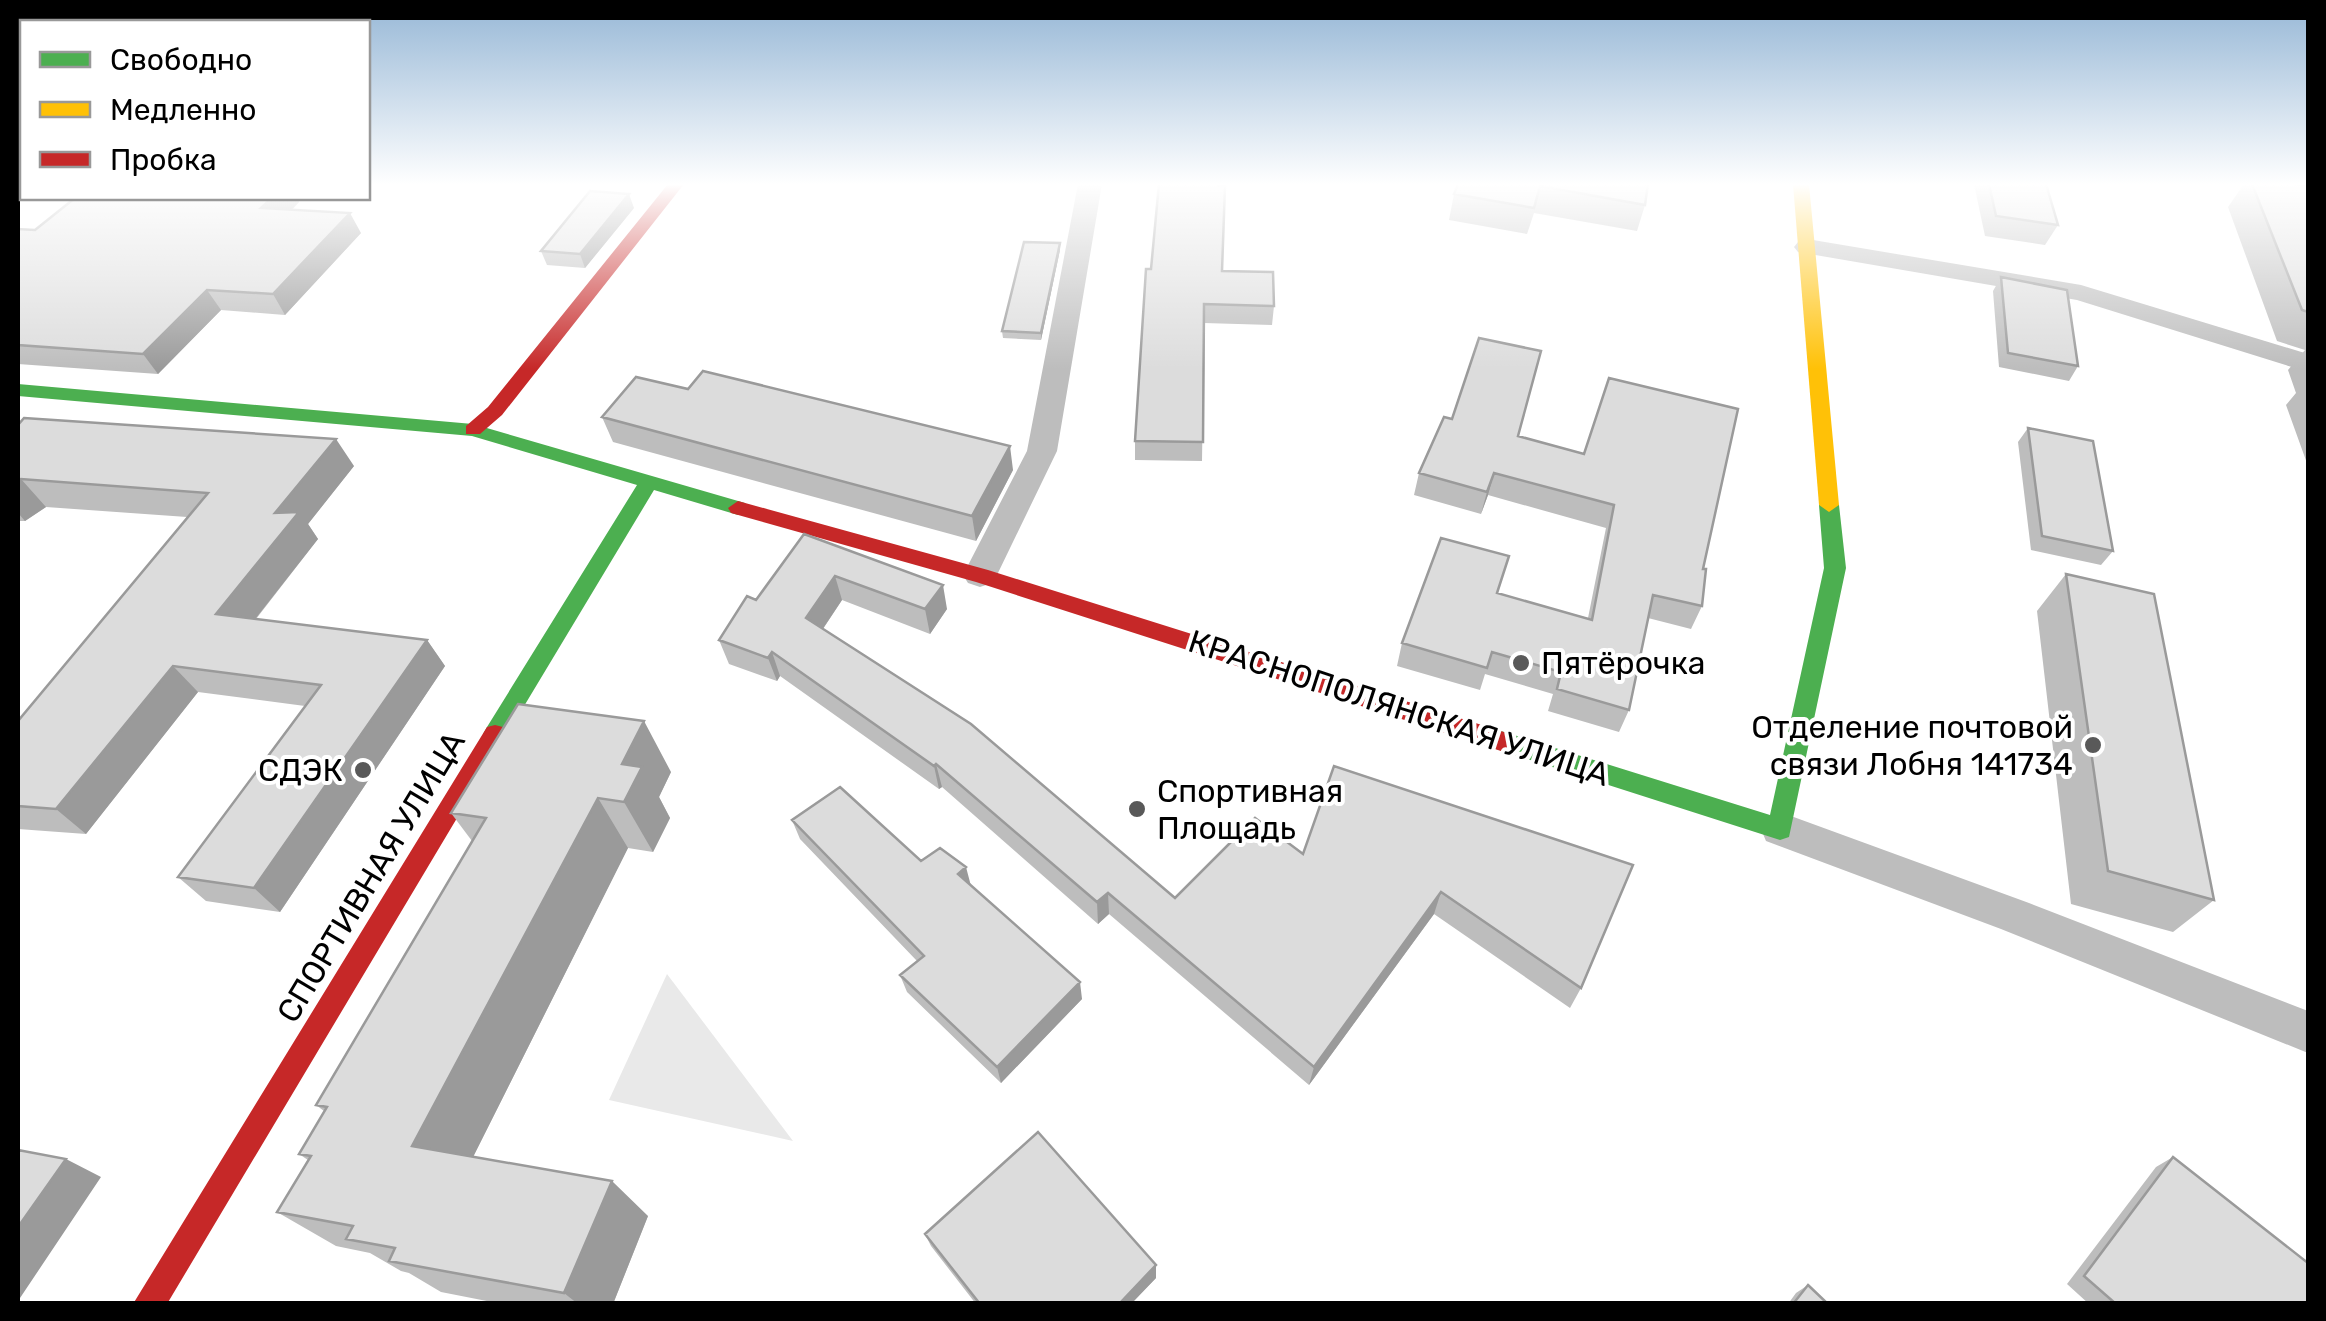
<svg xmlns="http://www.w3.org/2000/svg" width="2326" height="1321" font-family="Rubik,sans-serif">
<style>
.green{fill:#e9e9e9}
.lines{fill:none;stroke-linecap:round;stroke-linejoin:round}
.street{fill:#bdbdbd;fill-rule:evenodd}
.fast{fill:#4caf50;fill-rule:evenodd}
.slow{fill:#ffc107;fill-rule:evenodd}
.jam{fill:#c62828;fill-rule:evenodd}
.wall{fill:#bdbdbd}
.shaded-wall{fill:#9a9a9a}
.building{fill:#dcdcdc;stroke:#9a9a9a;stroke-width:2.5}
.poi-dot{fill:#595959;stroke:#fff;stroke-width:4}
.labels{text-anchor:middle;stroke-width:8;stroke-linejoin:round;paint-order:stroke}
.poi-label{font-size:32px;fill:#000;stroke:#fff;text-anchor:start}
.street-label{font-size:32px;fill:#000;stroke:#fff}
</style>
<rect width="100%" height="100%" fill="#fff"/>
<path class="green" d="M667,974L793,1141L609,1100Z"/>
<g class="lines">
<path class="street" d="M1078,184H1102L1057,451L997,575L992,583L980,587L968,583L963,575L1027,451Z
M1807,239L2081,285L2308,354V372L2077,300L1798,252L1794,247L1798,242Z
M1780,812L2029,903L2308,1011V1053L2001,929L1766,841L1761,829L1766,817Z"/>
<path class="fast" d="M18,384L473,424L745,503L748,508L738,515L654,490L503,741H487L483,734L487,727L637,485L472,436L18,396Z
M1829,498L1839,505L1846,568L1789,837L1780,840L1493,748L1489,741L1493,734L1501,731L1770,815L1824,568L1819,505Z"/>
<path class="slow" d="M1793,184H1809L1839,505L1829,512L1819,505Z"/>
<path class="jam" d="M668,184H684L502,415L480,434H466V426L488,407Z
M738,501L988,570L1501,731L1509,734L1513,741L1509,748L1501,751L976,582L731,513L728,508Z
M495,725L503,727L507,734L503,741L167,1304H133L487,727Z"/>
</g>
<path class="wall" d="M1458,184H1648L1645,205L1637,231L1534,213L1527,234L1449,220L1454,194Z
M1974,184H2046L2058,225L2045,245L1985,236Z
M2244,184H2294L2308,189V466L2286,405L2296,393L2288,370L2305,350L2277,341L2228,207Z
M75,198H297L299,202L292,210L361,233L285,315L221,310L158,374L18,364V229L35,230Z
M634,208L585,268L547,265L541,251Z
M1060,250L1041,340L1003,338L1002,331Z
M1222,271L1274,306L1272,325L1204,323L1202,461L1135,460V441Z
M2001,277L2078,366L2069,381L1999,367L1993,291Z
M688,389L1013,470L976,541L613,442L602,417Z
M18,425L354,466L308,524L318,539L256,619L427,640L445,666L280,912L206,901L178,877L305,706L198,692L86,834L18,829V721L187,517L46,507L25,521H18Z
M2028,428L2113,551L2101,565L2031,550L2018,442Z
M1518,436L1703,569L1702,606L1691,629L1648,618L1629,710L1619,732L1548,711L1553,694L1485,674L1480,690L1397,666L1402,643L1497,593L1588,618L1606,528L1488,495L1481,514L1414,495L1419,473Z
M804,534L947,609L930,634L842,600L823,629L1175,898L1303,854L1334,766L1581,988L1570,1008L1434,914L1309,1085L1109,914L1098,924L942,787L939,789L780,676L777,681L729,664L719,640L756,600Z
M2066,574L2214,900L2173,932L2071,904L2037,611Z
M671,772L659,797L670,818L653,852L628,848L473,1157L648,1216L613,1304H502L441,1292L409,1273L401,1271L370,1253L336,1246L277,1212L308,1160L299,1154L324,1111L316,1105L472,841L451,813Z
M792,820L921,861L970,885L1082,999L1001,1083L907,992L900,975L917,961L800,839Z
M2173,1157L2308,1304H2089L2067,1284L2156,1167Z
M925,1234L1156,1265V1278L1131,1304H976L931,1246Z
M1808,1285L1828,1304H1788L1796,1293Z"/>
<path class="shaded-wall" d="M629,194L634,208L585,268L580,254Z
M272,198H297L299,202L273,228L261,208Z
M350,213L361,233L285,315L273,294Z
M1060,243V250L1041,340V333Z
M207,290L221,310L158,374L143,354Z
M336,439L354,466L308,524L318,539L238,641L216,614L275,513Z
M1010,446L1013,470L976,541L972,516Z
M1494,473L1488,495L1481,514L1487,492Z
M21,479L46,507L25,521L18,513V482Z
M835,576L842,600L814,642L806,618Z
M943,585L947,609L930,634L925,609Z
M427,640L445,666L280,912L254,888Z
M772,652L780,676L777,681L768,658Z
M173,666L198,692L86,834L56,809Z
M644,721L671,772L659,797L670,818L653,852L624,802L622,764Z
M936,764L942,787L939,789L934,766Z
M598,798L628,848L460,1183L412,1146Z
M966,867L971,886L958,874Z
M1441,892L1434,914L1309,1085L1314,1067Z
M1108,893L1109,914L1098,924L1097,902Z
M1080,982L1082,999L1001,1083L997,1067Z
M66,1159L101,1177L18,1301V1227Z
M612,1181L648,1216L613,1304H578L564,1293Z
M1156,1265V1278L1131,1304H1119Z"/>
<path class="building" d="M1159,184H1219V186H1225L1222,271L1273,272L1274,306L1204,304L1203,442L1135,441L1146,269H1151Z
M1458,184H1648L1645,205L1540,186L1534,208L1454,194Z
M1989,184H2046L2058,225L1996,216Z
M2252,184H2294L2307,186L2308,189V312L2302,310Z
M590,191L629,194L580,254L541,251Z
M75,198H272L261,208L350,213L273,294L207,290L143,354L18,345V229L35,230Z
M1024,242L1060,243L1041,333L1002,331Z
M2001,277L2067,290L2078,366L2008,353Z
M1479,338L1541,351L1518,436L1584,454L1609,378L1738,409L1703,569H1706L1702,606L1653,595L1629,710L1557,689L1561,672L1492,652L1487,668L1402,643L1441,538L1509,556L1497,593L1592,620L1614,505L1494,473L1487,492L1419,473L1444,417L1452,419Z
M703,371L1010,446L972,516L602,417L636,377L688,389Z
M24,418L336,439L275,513L299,512L216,614L427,640L254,888L178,877L321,685L173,666L56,809L18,806V721L208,493L21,479L18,482V425Z
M2028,428L2093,441L2113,551L2042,536Z
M804,534L943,585L925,609L835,576L806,618L971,724L1175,898L1255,818L1303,854L1334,766L1633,865L1581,988L1441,892L1314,1067L1108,893L1097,902L936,764L934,766L772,652L768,658L719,640L747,596L756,600Z
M2066,574L2154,594L2214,900L2108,871Z
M518,704L644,721L622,764L642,767L624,802L598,798L412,1146L612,1181L564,1293L389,1261L395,1248L346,1239L353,1226L277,1212L311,1156L299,1154L327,1107L316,1105L486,818L451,813Z
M840,787L921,861L940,848L966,867L958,874L1080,982L997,1067L900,975L924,956L792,820Z
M1038,1132L1156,1265L1119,1304H980L925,1234Z
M18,1150L66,1159L18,1227Z
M2173,1157L2308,1263V1304H2116L2084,1276Z
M1808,1285L1828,1304H1793Z"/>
<linearGradient id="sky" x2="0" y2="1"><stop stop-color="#96b7d6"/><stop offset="0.5" stop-color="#fff"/><stop offset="1" stop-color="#fff" stop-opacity="0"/></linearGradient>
<rect width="2326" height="369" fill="url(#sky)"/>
<g class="poi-dot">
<circle cx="1521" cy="663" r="10"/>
<circle cx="2093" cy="745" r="10"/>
<circle cx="363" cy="770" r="10"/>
<circle cx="1137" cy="809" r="10"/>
</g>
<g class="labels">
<g class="poi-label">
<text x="1541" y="674">Пятёрочка</text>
<text x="2073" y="738" text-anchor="end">Отделение почтовой<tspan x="2073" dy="37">связи Лобня 141734</tspan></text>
<text x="343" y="781" text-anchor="end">СДЭК</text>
<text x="1157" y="802">Спортивная<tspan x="1157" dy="37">Площадь</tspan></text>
</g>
<g class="street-label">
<text transform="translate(1399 708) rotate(18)" y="11">КРАСНОПОЛЯНСКАЯ УЛИЦА</text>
<text transform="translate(371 877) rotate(-59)" y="11">СПОРТИВНАЯ УЛИЦА</text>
</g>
</g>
<rect width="2326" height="1321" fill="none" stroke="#000000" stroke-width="40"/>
<rect x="20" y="20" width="350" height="180" fill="#ffffff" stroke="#999999" stroke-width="2.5"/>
<rect x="40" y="52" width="50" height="15" fill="#4caf50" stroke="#999999" stroke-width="2.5"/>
<text x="110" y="70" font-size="30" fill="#000000">Свободно</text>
<rect x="40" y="102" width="50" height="15" fill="#ffc107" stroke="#999999" stroke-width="2.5"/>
<text x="110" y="120" font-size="30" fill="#000000">Медленно</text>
<rect x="40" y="152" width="50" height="15" fill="#c62828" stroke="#999999" stroke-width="2.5"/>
<text x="110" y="170" font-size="30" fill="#000000">Пробка</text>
</svg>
